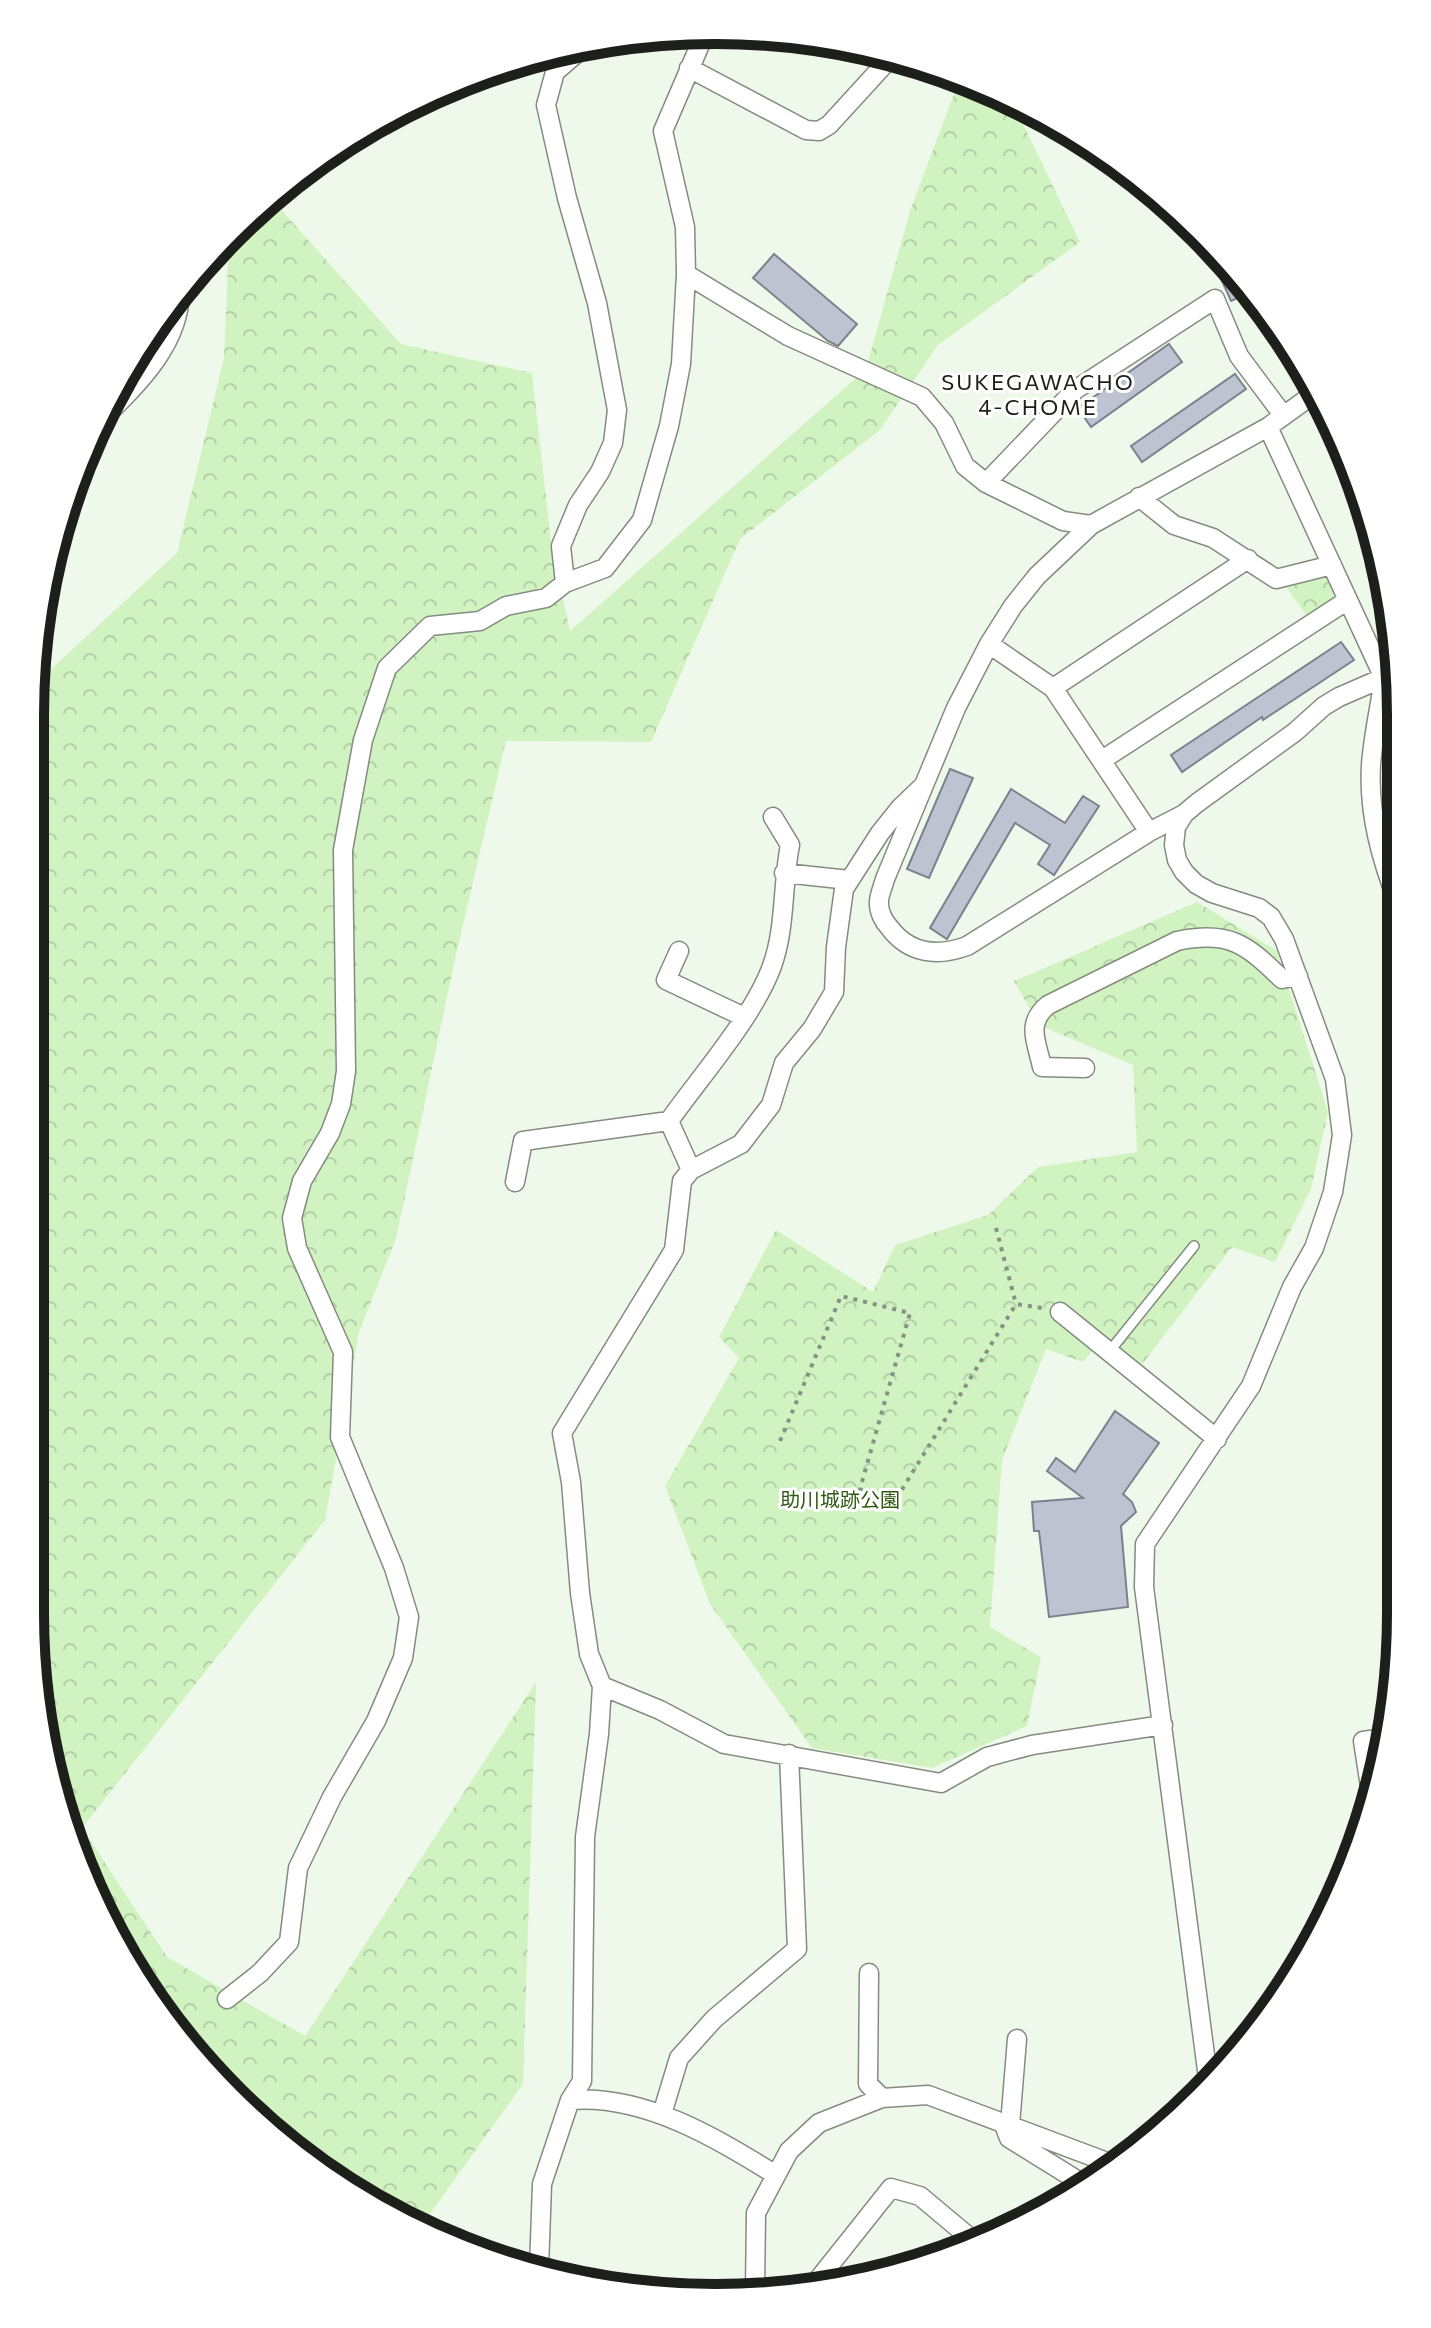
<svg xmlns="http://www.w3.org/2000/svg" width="1431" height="2328" font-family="Commissioner,'Noto Sans JP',sans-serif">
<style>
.forest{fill:url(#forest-crowns)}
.building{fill:#bdc3d1;stroke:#7c818e;stroke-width:2}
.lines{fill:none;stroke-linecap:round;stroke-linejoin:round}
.service-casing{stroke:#848c80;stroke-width:12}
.minor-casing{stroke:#848c80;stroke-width:21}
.path{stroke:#899086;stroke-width:4;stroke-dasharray:4 6;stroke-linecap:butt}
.service{stroke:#fff;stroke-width:9}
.minor{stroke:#fff;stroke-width:18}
.labels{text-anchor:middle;stroke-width:6;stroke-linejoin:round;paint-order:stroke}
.park-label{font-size:20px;fill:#2f5c12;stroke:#fff}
.neighbourhood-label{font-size:22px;letter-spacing:2px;fill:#1c1f1a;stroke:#fff}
.rim{fill:none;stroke:#1c1f1a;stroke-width:10}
</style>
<defs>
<pattern id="forest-crowns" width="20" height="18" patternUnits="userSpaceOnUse" patternTransform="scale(2)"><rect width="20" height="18" fill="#d1f3c2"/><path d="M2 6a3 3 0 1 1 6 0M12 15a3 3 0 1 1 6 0" fill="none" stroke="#b3d0a6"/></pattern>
</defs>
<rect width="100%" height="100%" fill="#eff9eb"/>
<path class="forest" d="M960,78L1010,97L1080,242L938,345L880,430L740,539L651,742L506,741L455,959L396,1239L359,1332L325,1520L82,1828L167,1957L305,2036L536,1682L523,2084L422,2225L334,2182L171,2029L66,1832L30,1612L38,681L177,553L224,358L229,237L269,196L401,344L532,373L551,542L570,631L866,369L910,211Z
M1331,568L1346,599L1311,622L1282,581Z
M1197,902L1277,951L1328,1112L1311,1189L1275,1262L1232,1247L1130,1380L1094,1349L1083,1362L1046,1349L1002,1460L990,1627L1041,1657L1027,1726L932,1768L812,1748L710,1604L665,1486L739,1358L719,1337L776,1230L873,1292L895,1245L988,1215L1038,1167L1137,1152L1133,1065L1039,1025L1014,981Z"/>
<path class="building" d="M774,254L857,324L838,346L828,341L753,278Z
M1232,265L1251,292L1231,301L1218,272Z
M1169,344L1182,362L1091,427L1078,408Z
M1235,374L1246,389L1142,462L1131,446Z
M1341,642L1354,660L1263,720L1262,717L1182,772L1171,755Z
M950,769L973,778L929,878L907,869Z
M1011,789L1065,823L1083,796L1099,806L1054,875L1038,864L1050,845L1015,823L947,939L930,928Z
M1115,1411L1159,1443L1123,1494L1132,1502L1136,1512L1121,1526L1128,1607L1049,1617L1039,1531H1034L1032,1502L1083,1498L1047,1471L1056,1458L1075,1472Z"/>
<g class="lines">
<defs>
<path id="service" d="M1109,1352L1194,1246"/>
<path id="minor" d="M689,68L806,130L819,131L829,125L894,54
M686,274L788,336L922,397L944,423L965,466L986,483L1063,521L1091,525
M102,419C138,384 181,343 180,289
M1268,427L1384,678
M986,483L1075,390L1215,299L1239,356L1283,415
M1139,497L1174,525L1213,538L1276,579L1332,565
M565,583L561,546L578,505L600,472L613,443L617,410L597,303L567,198L546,105L555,72L586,45
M989,644L1053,688L1149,832
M1384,678C1380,707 1373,736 1371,765C1368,815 1382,861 1399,906
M1053,688L1248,559
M1102,760L1348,600
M1184,814L1149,832L967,946C937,957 909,954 889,927C884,922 879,912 879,904C878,897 883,887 885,879L956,708L989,644L1013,606L1037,576L1091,525L1268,427L1318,391
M784,873L849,880
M679,951L666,980L744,1017
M1085,1068L1042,1067C1037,1042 1025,1024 1048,1005L1177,941C1229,930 1246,944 1282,979L1298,976
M669,1121C700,1077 754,1016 772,966C786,927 782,885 790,845L773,817
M515,1182L523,1141L669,1121L691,1170
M1060,1312L1217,1439
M602,1686L660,1710L724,1744L941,1783L987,1757L1032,1745L1163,1725
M1371,1793L1363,1741L1385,1738
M869,1973L868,2084L882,2098
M227,1999L260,1973L289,1942L298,1868L332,1797L376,1721L403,1658L409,1617L394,1568L340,1437L343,1352L297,1248L292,1218L302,1181L330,1133L341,1104L346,1071L343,850L363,740L387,668L430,626L480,621L506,606L546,598L565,583L605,568L642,520L669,426L681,364L686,274L685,227L663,131L705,33
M1208,2078L1144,1587L1145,1544L1251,1386L1292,1287L1314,1248L1333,1192L1342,1135L1335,1079L1284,939L1271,917L1259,908L1212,893L1196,884L1184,872L1177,860L1174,845L1176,827L1184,814L1197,803L1295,732L1324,706L1339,697L1399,671
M570,2100C644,2094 716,2138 776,2175
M662,2114L679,2058L714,2019L797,1949L789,1754
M1003,2122L1009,2138L1088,2187
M1010,2125L1017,2039
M539,2269L542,2184L570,2100L582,2081L585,1837L599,1734L602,1686L589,1654L580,1593L571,1482L562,1433L674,1250L682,1181L691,1170L741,1144L771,1105L784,1063L812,1029L834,992L836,947L844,889L880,833L900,808L924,785
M817,2281L891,2188L920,2196L975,2242
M755,2291L756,2213L789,2151L819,2123L882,2098L928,2095L1115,2165"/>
</defs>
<use href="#service" class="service-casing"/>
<use href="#minor" class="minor-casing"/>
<path class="path" d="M996,1228L1016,1304
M780,1441L841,1296L910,1313L860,1489L890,1509L1016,1304L1042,1308"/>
<use href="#service" class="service"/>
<use href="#minor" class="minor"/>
</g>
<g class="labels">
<g class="park-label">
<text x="840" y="1507">助川城跡公園</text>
</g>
<g class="neighbourhood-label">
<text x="1038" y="390">SUKEGAWACHO<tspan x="1038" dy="25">4-CHOME</tspan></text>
</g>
</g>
<path d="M0 0H1431V2328H0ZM715 44H716A671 671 0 0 1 1387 715V1613A671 671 0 0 1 716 2284H715A671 671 0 0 1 44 1613V715A671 671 0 0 1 715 44Z" fill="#fff" fill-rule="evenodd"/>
<path class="rim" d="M715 44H716A671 671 0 0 1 1387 715V1613A671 671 0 0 1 716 2284H715A671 671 0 0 1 44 1613V715A671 671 0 0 1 715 44Z"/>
</svg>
